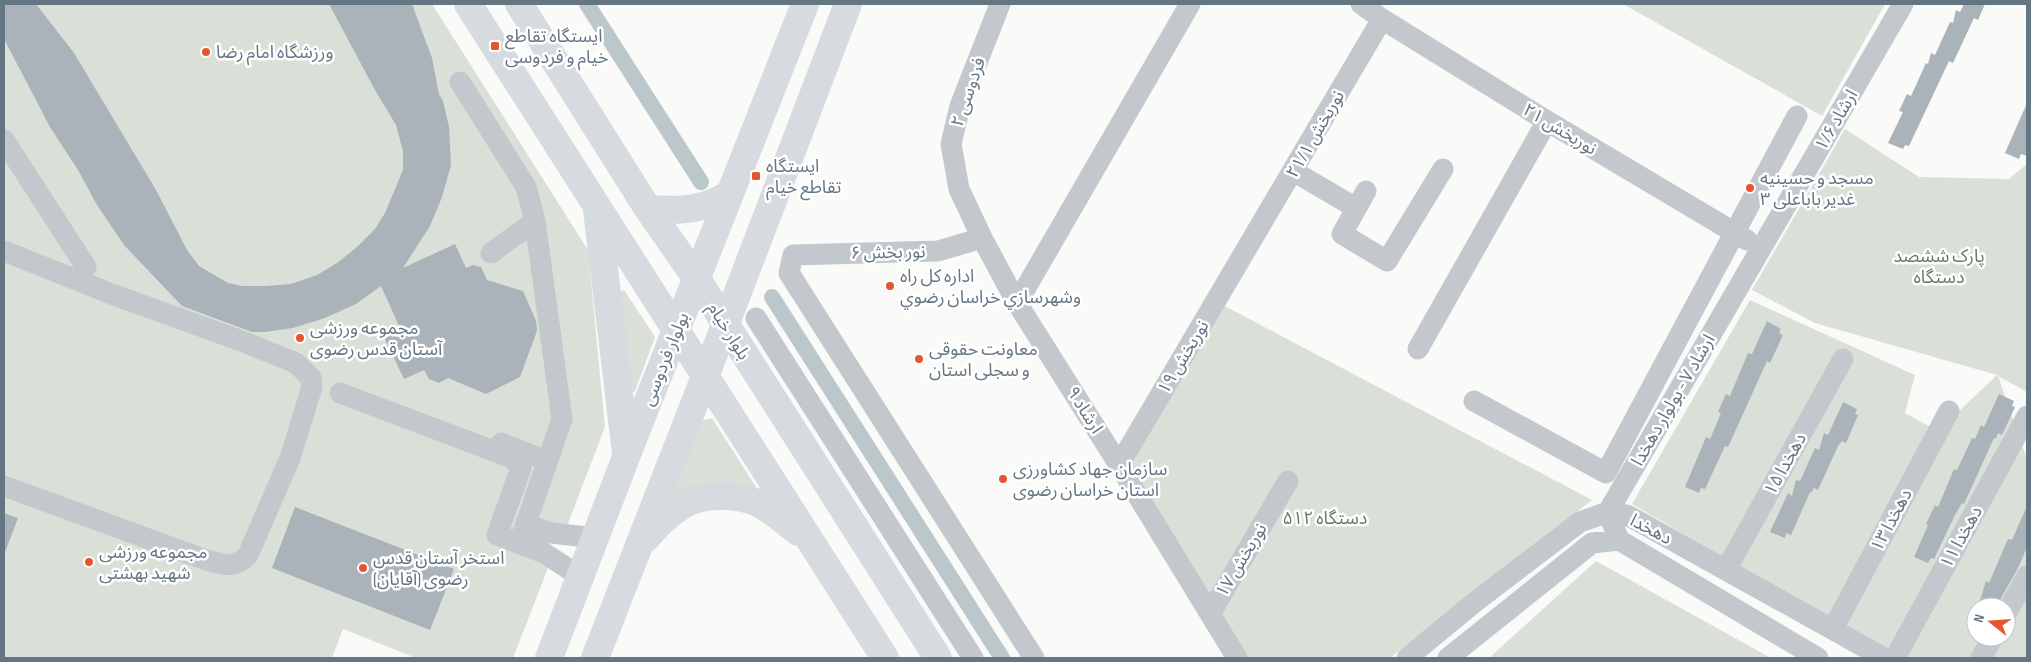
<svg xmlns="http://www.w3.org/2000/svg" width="2031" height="662" font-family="'Sofia Sans Condensed','Noto Sans Arabic',sans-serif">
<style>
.green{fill:#dadfd7;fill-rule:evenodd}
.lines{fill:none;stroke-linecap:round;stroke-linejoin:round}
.canal{stroke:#bbc7cb;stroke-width:16}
.building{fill:#aab3b9}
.minor{stroke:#c3c8cc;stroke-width:21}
.major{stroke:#d6dbdf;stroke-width:28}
.poi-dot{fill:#e4572e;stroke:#fff;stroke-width:2}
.labels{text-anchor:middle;stroke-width:5;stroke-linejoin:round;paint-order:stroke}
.poi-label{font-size:18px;fill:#657683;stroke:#fff;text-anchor:start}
.street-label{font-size:18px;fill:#657683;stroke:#fff}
.park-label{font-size:18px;fill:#687a64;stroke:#fff}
</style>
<rect width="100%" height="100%" fill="#fafaf8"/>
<path class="green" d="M4,4H432L588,250L605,427L567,526L551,533L544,553L548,568L513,658H416L343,629L332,658H4Z
M1623,4H1885L1822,116Z
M1845,129L1919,177L2009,179L2027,164V392L1998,376L2027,459V658H1896L1632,504L1750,300L1915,375L1905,413L1938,431L1997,375L1815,323L1752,290ZM1976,607H2006V637H1976Z
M624,290L655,337L635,391L631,393L618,293Z
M1219,303L1592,500L1390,658H1248L1124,466Z
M712,418L758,490L666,502L697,422Z
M1596,561L1771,658H1489Z"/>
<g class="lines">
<path class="canal" d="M587,4L701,182
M772,297L1002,658"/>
</g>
<path class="building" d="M4,4H36L74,53L156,190L187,250L199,266L228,283L242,286H266L291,284L317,275L337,263L357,247L375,229L385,213L403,170V151L396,125L375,90L329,4H412L432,58L439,94L443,101L449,127L451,165L442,197L430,226L403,268L455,244L466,268L473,265L481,267L487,280L523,291L536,321L537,331L520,377L486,394L448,378L439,383L429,379L424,370L404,379L383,335L400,328L381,286L356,304L325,318L293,328L265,332H252L182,306L124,245L97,205L78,170L50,127L4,39Z
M1964,4H1985L1978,20L1974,18L1953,63L1949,61L1909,146L1905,145L1903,149L1888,143L1903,112L1899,111L1907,94L1911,96L1926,63L1928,64L1931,53L1935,55L1950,22L1953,23L1956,10L1960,12Z
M2027,103V156L2021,154L2019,159L2005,153Z
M1767,321L1781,329L1779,333L1783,335L1770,363L1767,361L1728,447L1725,446L1705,489L1701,488L1699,493L1685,487L1706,437L1710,439L1721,413L1718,412L1726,394L1730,396L1748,353L1752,354Z
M1999,394L2014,401L2012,406L2015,407L2002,435L1998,433L1996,438H1994L1964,504L1962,503L1955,515L1934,559L1931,558L1928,563L1914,557L1928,525L1926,524L1935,505L1938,507L1954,469L1957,470L1972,438L1975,439L1981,425L1984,427Z
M1843,402L1857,409L1855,414L1858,415L1846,443L1842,441L1838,446L1818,490L1814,488L1811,493L1810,492L1791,535L1786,533L1785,538L1770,532L1788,493L1792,496L1796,480L1800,481L1815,448L1819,450L1824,433L1828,435Z
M2027,506V547L2018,568L1996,607H1978L1986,581L1989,583L2008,539L2012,540Z
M295,507L454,569L430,630L272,568Z
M4,513L18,518L5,552H4Z"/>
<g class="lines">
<path class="minor" d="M1000,4L960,106L951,144L959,189L982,238L1017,303L1119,465L1237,658
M1361,4L1382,19L1547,121L1747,240
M460,82L526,187L535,221L562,419L519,544
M4,140L86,267
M1293,171L1356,208
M1366,191L1342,234L1387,261L1443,169
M982,238L938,251L793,255L789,273L1034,658
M4,251L114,295L239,340L296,363L311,378L312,387L290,458L248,555C234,570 223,564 206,560L4,486
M491,253L535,221
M1017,303L1190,4
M756,318L973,658
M1418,349L1547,121
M340,393L512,458L521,468L497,535L544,553L581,577
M1474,401L1606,473L1797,116
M501,443L547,461
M1119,465L1382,19
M526,524L551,533L596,538
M1619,540L1608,512L1903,4
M1726,570L1843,359
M1210,614L1288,481
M2006,614L2027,576
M1833,629L1949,411
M1407,658L1475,602L1580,522L1608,512L1627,515L1884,658
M1448,658L1592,543L1619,540L1818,658
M1895,658L2027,416
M1981,658L1993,637"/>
<path class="major" d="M468,4L885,658
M519,4L648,209L697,279L938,658
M648,209C681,211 701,211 730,194
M597,210L626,453
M646,538C657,526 668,514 683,505C701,494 731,494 750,500C768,506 784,521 798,532
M549,658L626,457L805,4
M595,658L738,292L848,4"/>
</g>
<g class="poi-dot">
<rect x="490" y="41" width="10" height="10" rx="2.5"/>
<circle cx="206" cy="52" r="5"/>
<rect x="751" y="171" width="10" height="10" rx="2.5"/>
<circle cx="1750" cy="188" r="5"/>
<circle cx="890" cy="286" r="5"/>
<circle cx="300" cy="338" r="5"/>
<circle cx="919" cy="359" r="5"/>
<circle cx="1003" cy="479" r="5"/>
<circle cx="89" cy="562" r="5"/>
<circle cx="363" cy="568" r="5"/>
</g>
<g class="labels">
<g class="poi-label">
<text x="505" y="42">ایستگاه تقاطع<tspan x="505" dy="21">خیام و فردوسی</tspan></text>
<text x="216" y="58">ورزشگاه امام رضا</text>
<text x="766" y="172">ایستگاه<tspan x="766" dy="21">تقاطع خیام</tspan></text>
<text x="1760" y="184">مسجد و حسینیه<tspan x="1760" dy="21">غدیر باباعلی ۳</tspan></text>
<text x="900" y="282">اداره كل راه<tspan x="900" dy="21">وشهرسازي خراسان رضوي</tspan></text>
<text x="310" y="334">مجموعه ورزشی<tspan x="310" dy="21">آستان قدس رضوی</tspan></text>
<text x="929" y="355">معاونت حقوقی<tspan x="929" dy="21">و سجلی استان</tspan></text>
<text x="1013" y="475">سازمان جهاد کشاورزی<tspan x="1013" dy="21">استان خراسان رضوی</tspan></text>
<text x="99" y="558">مجموعه ورزشی<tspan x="99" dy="21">شهید بهشتی</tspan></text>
<text x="373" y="564">استخر آستان قدس<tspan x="373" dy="21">رضوی (آقایان)</tspan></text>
</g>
<g class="street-label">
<text transform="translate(968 92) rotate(-71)" y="6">فردوسی ۲</text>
<text transform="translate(1836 120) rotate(-60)" y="6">ارشاد ۱/۶</text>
<text transform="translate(1560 129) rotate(31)" y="6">نوربخش ۲۱</text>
<text transform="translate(1315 134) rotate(-60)" y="6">نوربخش ۲۱/۱</text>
<text transform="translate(888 252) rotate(-1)" y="6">نور بخش ۶</text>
<text transform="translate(729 331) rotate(58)" y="6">بلوار خیام</text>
<text transform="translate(1183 357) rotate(-59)" y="6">نوربخش ۱۹</text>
<text transform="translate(665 359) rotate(-68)" y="6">بولوار فردوسی</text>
<text transform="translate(1673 400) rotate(-60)" y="6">ارشاد ۷ - بولوار دهخدا</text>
<text transform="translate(1085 410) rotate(58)" y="6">ارشاد ۹</text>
<text transform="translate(1785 464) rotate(-61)" y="6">دهخدا ۱۵</text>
<text transform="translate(1891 520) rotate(-62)" y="6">دهخدا ۱۳</text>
<text transform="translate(1651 529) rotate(28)" y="6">دهخدا</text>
<text transform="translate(1961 537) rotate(-61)" y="6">دهخدا ۱۱</text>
<text transform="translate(1241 560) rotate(-59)" y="6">نوربخش ۱۷</text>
</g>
<g class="park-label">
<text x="1939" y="262">پارک‌ ششصد<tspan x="1939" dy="21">دستگاه</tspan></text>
<text x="1325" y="524">۵۱۲ دستگاه</text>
</g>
</g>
<rect width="2031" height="662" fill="none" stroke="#657683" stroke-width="10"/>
<g transform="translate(1991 622) rotate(287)"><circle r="24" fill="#ffffff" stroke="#c1c8cd"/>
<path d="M0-4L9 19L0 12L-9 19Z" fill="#e4572e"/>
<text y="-8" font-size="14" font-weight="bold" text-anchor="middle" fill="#657683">N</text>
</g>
</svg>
